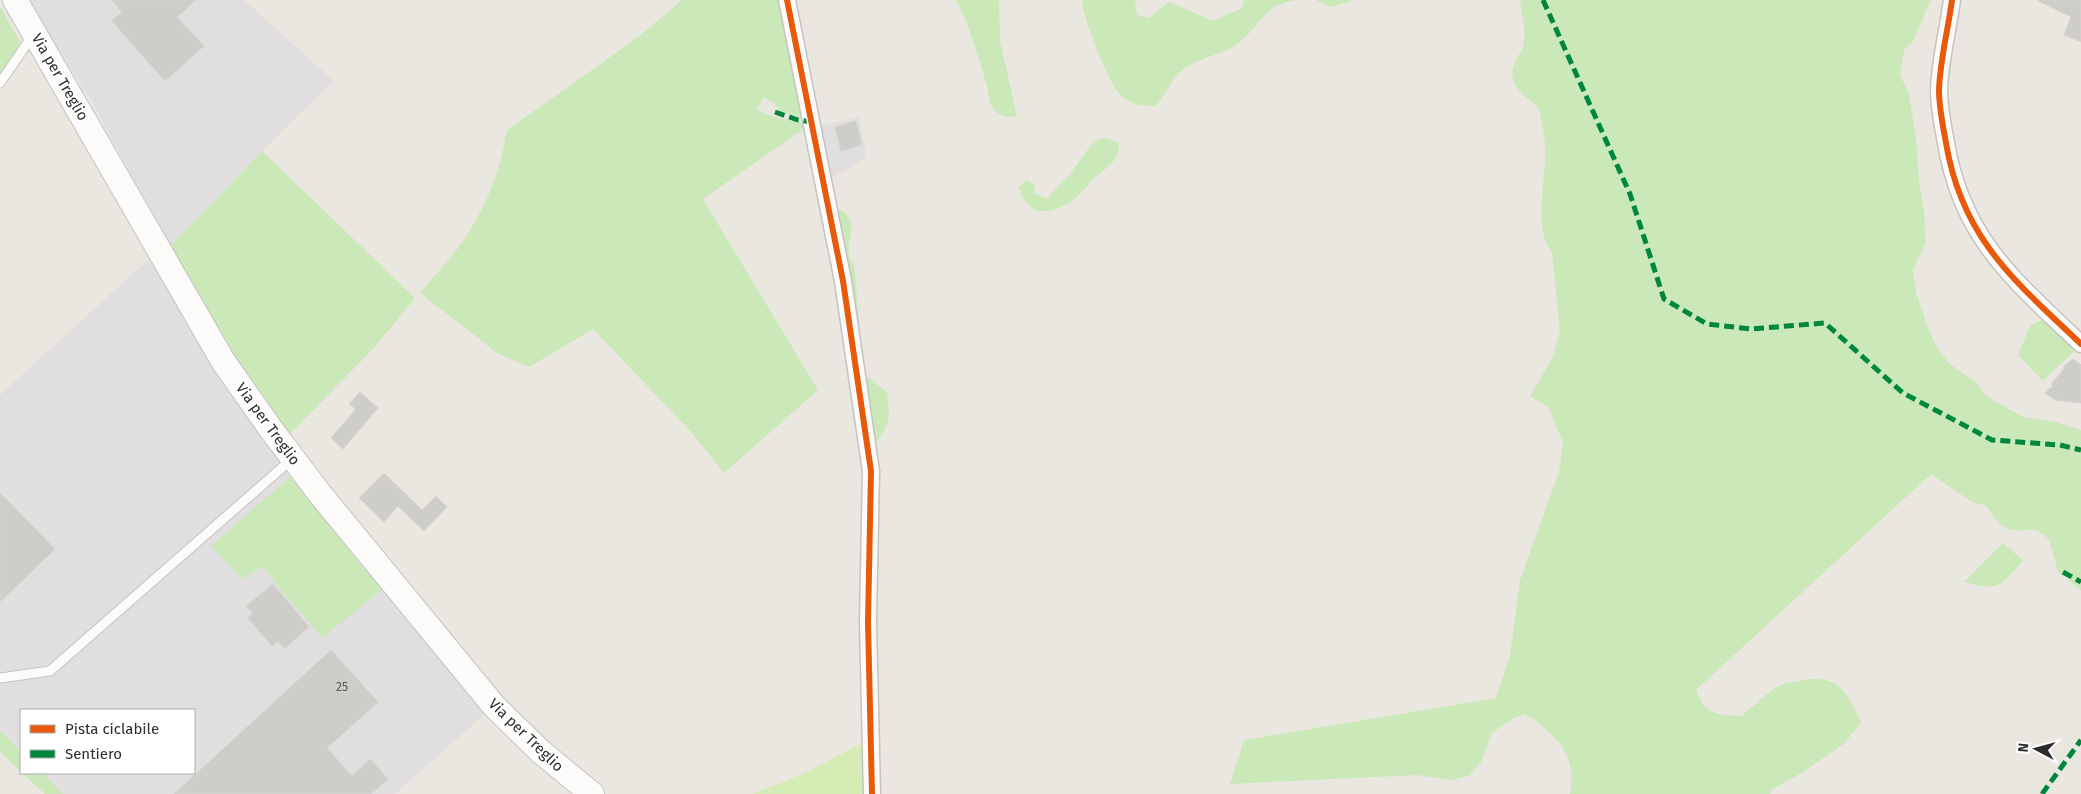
<svg xmlns="http://www.w3.org/2000/svg" width="2081" height="794" font-family="'Fira Sans',sans-serif">
<style>
.industrial{fill:#e1dee0}
.green{fill:#cae8b8}
.pitch{fill:#d6ecb5}
.building{fill:#cfcdc8;stroke:#d5d3cd}
.lines{fill:none;stroke-linecap:round;stroke-linejoin:round}
.service-casing{stroke:#c3c3c2;stroke-width:11}
.minor-casing{stroke:#c3c3c2;stroke-width:19}
.secondary-casing{stroke:#c3c3c2;stroke-width:26}
.service{stroke:#fcfbfa;stroke-width:9}
.minor{stroke:#fcfbfa;stroke-width:16}
.secondary{stroke:#fcfbfa;stroke-width:24}
.quiet{stroke:#00873e;stroke-width:5;stroke-dasharray:10 5;stroke-linecap:butt}
.cycleway-casing{stroke:#fff;stroke-width:9}
.cycleway{stroke:#e8590c;stroke-width:6}
.labels{text-anchor:middle;stroke-width:4;stroke-linejoin:round;paint-order:stroke}
.number-label{font-size:12px;fill:#565655}
.street-label{font-size:15px;fill:#2c2c2c;stroke:#fff}
</style>
<rect width="100%" height="100%" fill="#eae7e1"/>
<path class="industrial" d="M27,0H244L334,81L262,151L170,246L91,100Z
M859,117L867,157L827,181L817,127Z
M149,259L251,419L296,483L438,657L487,712L395,794H63L42,773H194V710H21V752L0,730V395Z"/>
<path class="green" d="M682,0H783L804,117L780,112L775,104L764,97L757,110C772,118 788,119 805,124V128L703,199L818,390L724,473L692,433L593,329L529,367L497,353L420,293C435,274 454,256 467,235C487,204 502,168 506,131L637,38Z
M955,0H999L1000,41L1017,116C1008,118 998,116 993,108C989,103 989,93 987,86C981,66 967,15 955,0Z
M1082,0H1135L1137,15L1149,18L1169,2L1213,21L1242,8L1244,0H1296C1262,5 1260,28 1236,45C1217,57 1194,58 1178,74C1170,83 1164,96 1156,106C1142,106 1130,105 1120,94C1109,84 1082,16 1082,0Z
M1316,0H1354L1331,7Z
M1520,0H1931L1912,43L1904,50L1900,75L1909,94L1916,138L1919,180L1924,212L1926,242L1913,270L1916,292L1927,326L1937,348L1950,364L1977,383L1986,396L2023,417L2055,422L2081,430V591L2058,571L2049,539L2037,530C2009,530 2002,534 1987,506L1972,502L1931,474L1696,690C1706,716 1716,714 1741,716C1753,707 1768,691 1781,685C1786,682 1794,682 1799,681C1838,673 1846,691 1861,722L1844,744L1795,777L1771,790L1770,794H1570C1577,754 1557,735 1525,714L1511,719L1492,733L1481,762L1469,776L1450,780L1417,775L1230,784L1244,740L1496,698L1510,656L1520,580L1559,472L1563,443L1549,408L1530,396L1552,359L1560,331L1552,253C1532,226 1547,179 1545,147C1545,134 1541,121 1539,108C1526,97 1506,85 1514,64C1516,58 1521,53 1523,47C1527,33 1522,14 1520,0Z
M0,6L22,45L0,76Z
M1105,138C1110,139 1119,141 1119,148C1118,162 1101,172 1092,180C1088,184 1085,189 1082,192C1068,206 1040,222 1025,201C1022,197 1020,191 1019,187L1027,180L1034,185L1035,193L1046,199L1070,174L1094,141Z
M262,151L415,298L373,349L286,438L233,354L170,246Z
M834,208C869,218 837,246 854,264L864,379L869,377L887,393C891,422 889,428 870,449Z
M2043,319L2075,350L2043,381L2018,355L2030,326Z
M291,476L383,589L322,638L262,567L242,579L211,546Z
M2003,543L2023,560C2001,586 1999,592 1964,582Z
M0,730L21,752V772L0,751Z
M22,773H42L63,794H45Z"/>
<path class="pitch" d="M864,742V794H752L801,775Z"/>
<path class="building" d="M112,0H196L177,17L204,46L165,81L112,21L122,12Z
M2037,0H2081V42L2064,35L2071,17Z
M856,121L862,145L841,151L835,127Z
M2073,359L2081,365V403L2055,400L2045,393L2053,386L2051,384L2064,369L2063,367Z
M360,392L378,408L343,449L331,438L356,409L349,404Z
M384,473L422,510L436,496L447,507L424,531L398,506L384,522L359,498Z
M0,493L55,549L0,602Z
M273,584L309,627L284,649L278,641L272,646L248,618L253,613L246,606Z
M331,650L378,702L327,748L352,776L370,759L388,779L371,794H174Z"/>
<g class="lines">
<defs>
<path id="service" d="M0,83L33,35
M0,678L50,671L293,458"/>
<path id="minor" d="M787,0L843,281L871,471L868,622L872,794
M1952,0C1948,30 1940,60 1939,90C1939,108 1943,126 1946,143C1962,239 2015,281 2081,344"/>
<path id="secondary" d="M15,0L223,361L270,428L320,494L494,706L540,751L592,794"/>
</defs>
<use href="#service" class="service-casing"/>
<use href="#minor" class="minor-casing"/>
<use href="#secondary" class="secondary-casing"/>
<use href="#service" class="service"/>
<use href="#minor" class="minor"/>
<use href="#secondary" class="secondary"/>
<path class="quiet" d="M1543,0L1630,194L1664,299L1707,324L1751,329L1825,323L1903,393L1992,440L2060,445L2081,450
M775,112L798,120L812,122
M2063,572L2081,582
M2042,794L2081,740"/>
<defs>
<path id="cycleway" d="M787,0L843,281L871,471L868,622L872,794
M1952,0C1948,30 1940,60 1939,90C1939,108 1943,126 1946,143C1962,239 2015,281 2081,344"/>
</defs>
<use href="#cycleway" class="cycleway-casing"/>
<use href="#cycleway" class="cycleway"/>
</g>
<g class="labels">
<g class="number-label">
<text x="342" y="691">25</text>
</g>
<g class="street-label">
<text transform="translate(60 77) rotate(60)" y="5">Via per Treglio</text>
<text transform="translate(268 424) rotate(54)" y="5">Via per Treglio</text>
<text transform="translate(526 735) rotate(44)" y="5">Via per Treglio</text>
</g>
</g>
<rect x="20" y="709" width="175" height="65" fill="#ffffff" stroke="#ababab"/>
<rect x="30" y="725" width="25" height="8" fill="#e8590c" stroke="#ababab"/>
<text x="65" y="734" font-size="15" fill="#2c2c2c">Pista ciclabile</text>
<rect x="30" y="750" width="25" height="8" fill="#00873e" stroke="#ababab"/>
<text x="65" y="759" font-size="15" fill="#2c2c2c">Sentiero</text>
<g transform="translate(2036 749) rotate(276)" stroke="#ffffff" stroke-width="4" paint-order="stroke">
<path d="M0-4L9 19L0 12L-9 19Z" fill="#2c2c2c"/>
<text y="-8" font-size="14" font-weight="bold" text-anchor="middle" fill="#2c2c2c">N</text>
</g>
</svg>
